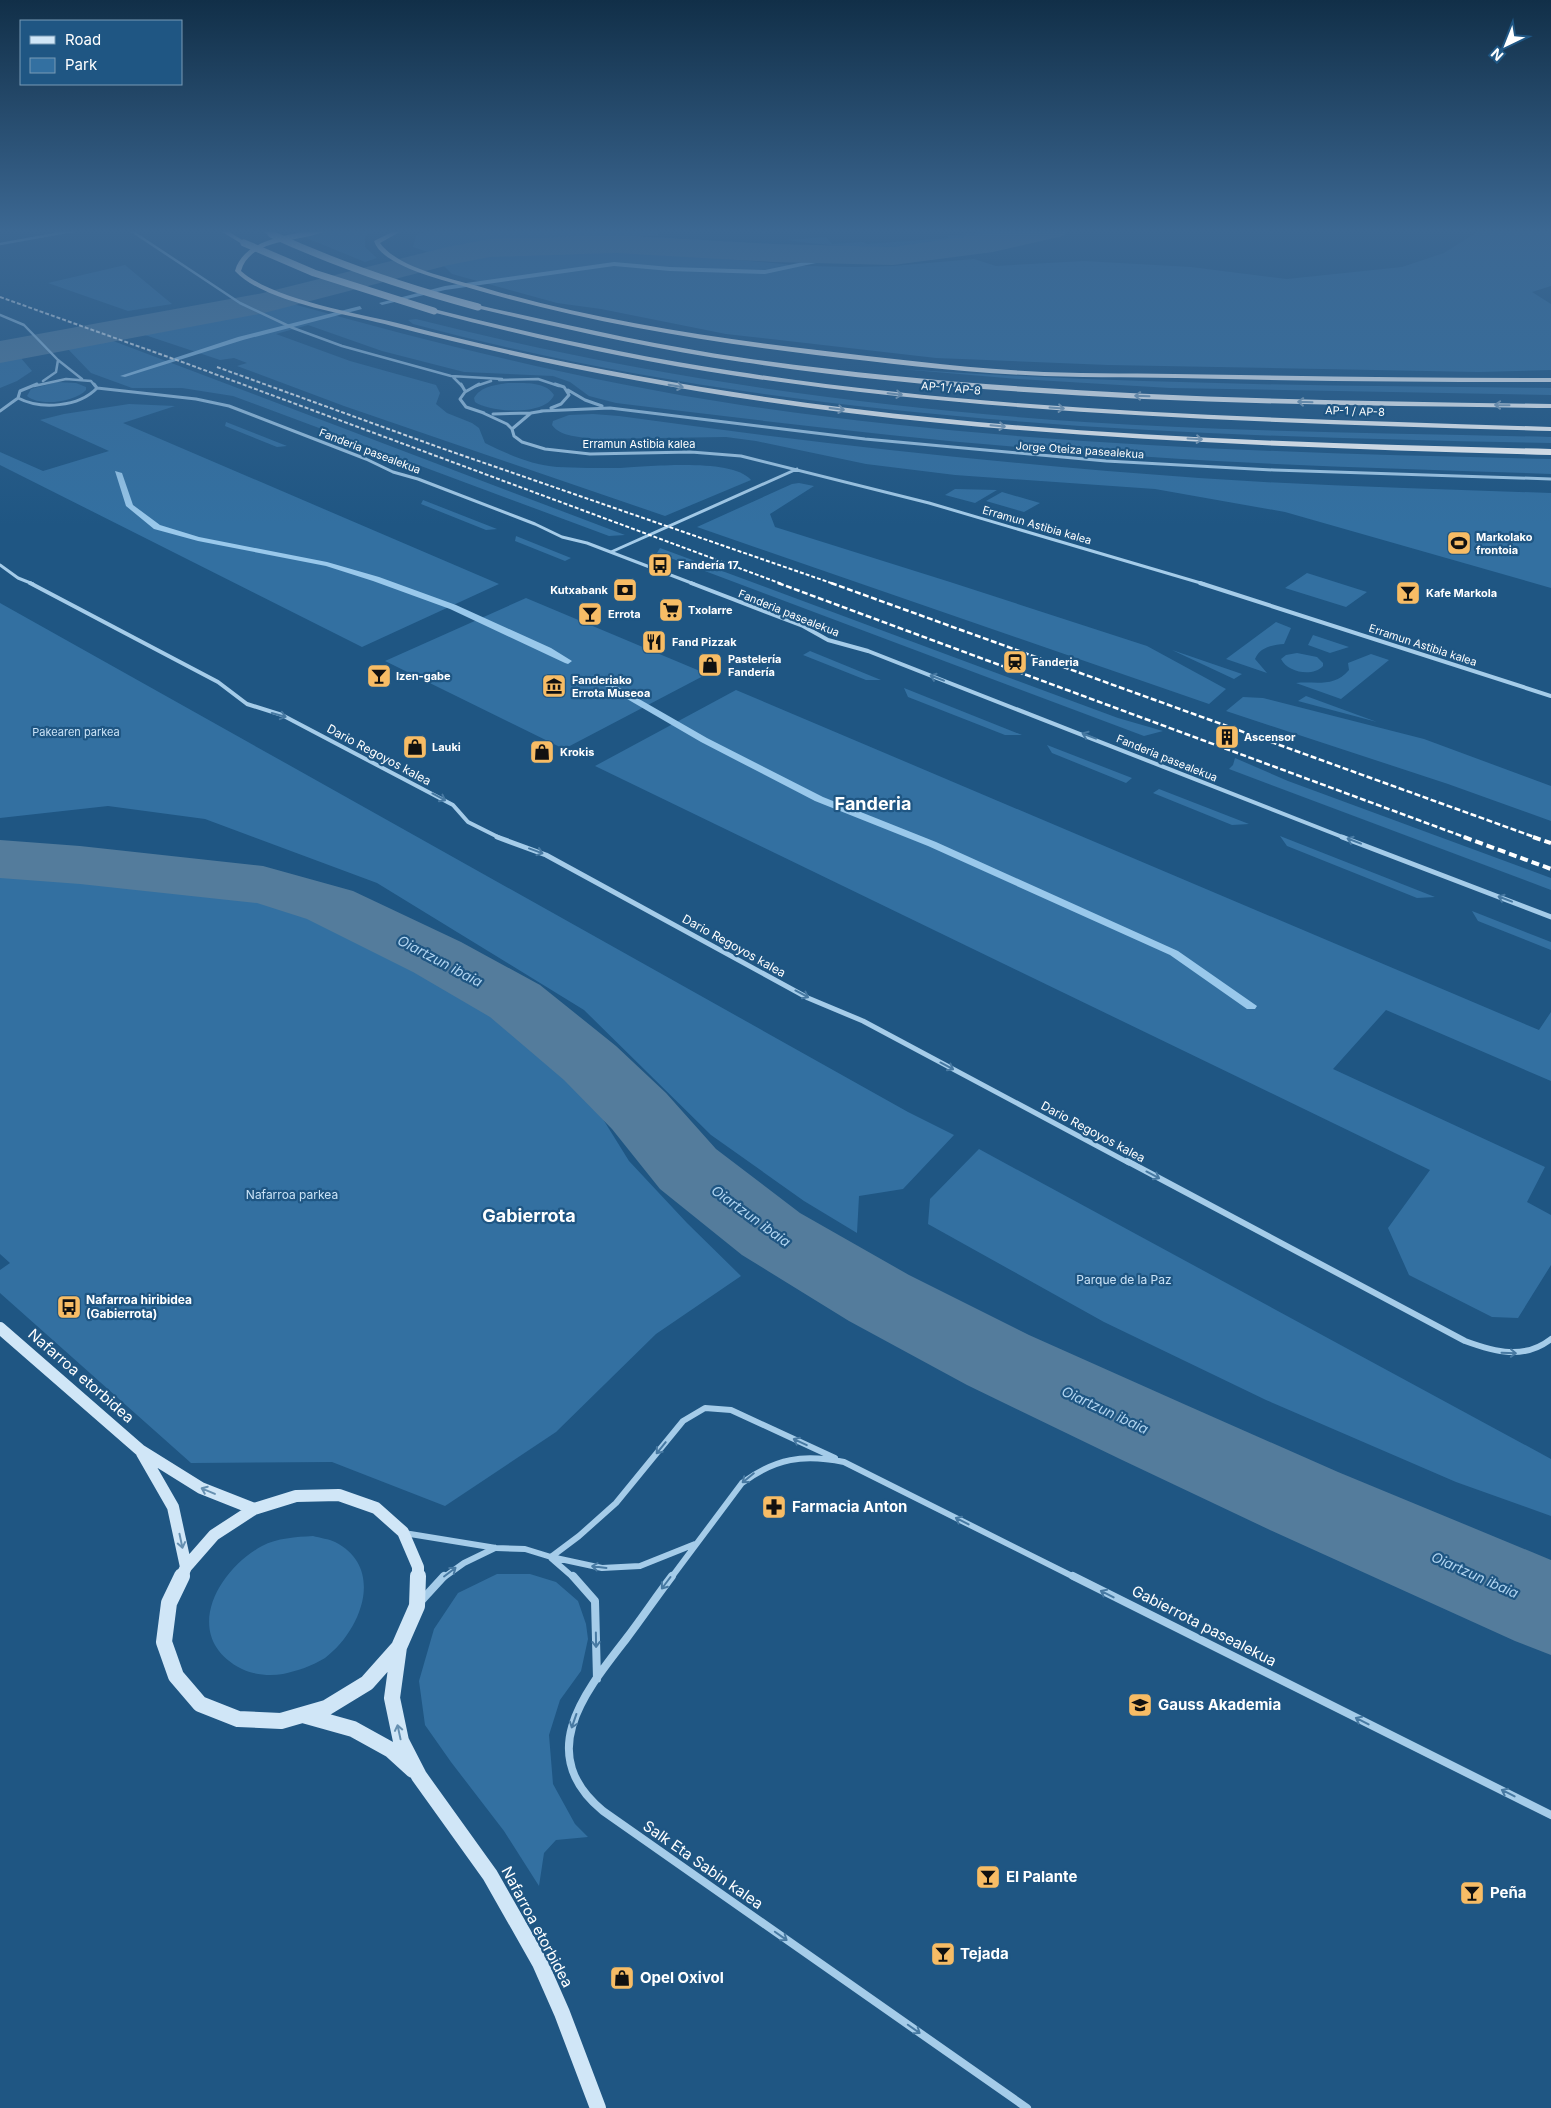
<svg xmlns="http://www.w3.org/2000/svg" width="1551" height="2108" font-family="Inter,sans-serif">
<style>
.green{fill:#3370a1}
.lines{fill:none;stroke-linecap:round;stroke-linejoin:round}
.stream{fill:#99c8eb;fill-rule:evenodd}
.river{fill:#547c9c;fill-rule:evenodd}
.minor-far5{stroke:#a5cce9;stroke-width:2.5}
.minor-far4{stroke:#a5cce9;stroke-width:3}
.minor-far3{stroke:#a5cce9;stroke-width:4}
.minor-far2{stroke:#a5cce9;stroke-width:5}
.minor-far1{stroke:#a5cce9;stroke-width:6}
.minor{stroke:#a5cce9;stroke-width:8}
.secondary-far1{stroke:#d0e6f7;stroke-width:12}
.secondary{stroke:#d0e6f7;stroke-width:16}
.motorway{fill:#fff;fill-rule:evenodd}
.rail-far2{stroke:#fff;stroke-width:2;stroke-dasharray:4 2;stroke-linecap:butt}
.rail-far1{stroke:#fff;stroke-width:2.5;stroke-dasharray:6 2.5;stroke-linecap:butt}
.rail{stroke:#fff;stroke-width:4;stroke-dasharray:8 4;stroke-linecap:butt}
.motorway-bridge{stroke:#fff;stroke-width:7}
.oneway{stroke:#84a2bb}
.oneway2{stroke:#4779a2}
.oneway3{stroke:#6690b1}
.labels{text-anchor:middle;stroke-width:4.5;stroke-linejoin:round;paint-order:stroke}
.far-street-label{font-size:11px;fill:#fff;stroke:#1f5683}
.far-poi-label{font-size:11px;font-weight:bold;fill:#fff;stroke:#1f5683;text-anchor:start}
.far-park-label{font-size:11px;fill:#cae3f7;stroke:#1f5683}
.street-label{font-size:12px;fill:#fff;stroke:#1f5683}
.park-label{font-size:12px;fill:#cae3f7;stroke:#1f5683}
.poi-label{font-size:12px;font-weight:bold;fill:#fff;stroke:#1f5683;text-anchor:start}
.water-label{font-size:14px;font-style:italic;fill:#b1d5f1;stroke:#1f5683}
.near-street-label{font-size:15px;fill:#fff;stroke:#1f5683}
.near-poi-label{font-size:15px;font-weight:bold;fill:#fff;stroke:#1f5683;text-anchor:start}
.district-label{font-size:18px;font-weight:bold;fill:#fff;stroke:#1f5683}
</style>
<rect width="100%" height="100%" fill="#1f5683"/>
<path class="green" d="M335,230H375L365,236V247L377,258L365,262L304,237Z
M428,230H658V236L546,237L484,245L437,255L413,247L416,236Z
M974,230H1013C939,250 862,251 786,240L826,237L832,244L863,242L867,244L949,238L947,236L978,233Z
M1478,230H1551V286L1532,292L1551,304V370L1479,372L1108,365L936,358L726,334L601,309L557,303L452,274L443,265L496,255L636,251L806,266L855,267L893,266L974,259L996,266L1084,261L1191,267L1287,279L1402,267L1444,253L1474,234Z
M125,265L172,304L128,311L48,283Z
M293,304C441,345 589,382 741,405C1010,445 1280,453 1551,459V474C1418,469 1284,466 1151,457C972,446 794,425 616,403L589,396L570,382L553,376L464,372L382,351L308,325L276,334L350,361L436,385L440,393L436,404L447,413L472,423L479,428L485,443C507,454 532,465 557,467C577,468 598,468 618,468C646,467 732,457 751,480L665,516L344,406L237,366L247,363L234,358L220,360L142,334L224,319Z
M416,319C635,375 859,407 1085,422C1240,432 1396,433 1551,437V443C1171,436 782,423 413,324L408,320Z
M108,339L625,535L609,536L233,396L182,388H132L91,373L66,347Z
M20,357L32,371L17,381L0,388V362Z
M900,369C1116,384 1334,386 1551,388V395L1170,388L1019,379Z
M57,382L76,383L86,387V390C75,402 40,407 27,396L31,389Z
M508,383C523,383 546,381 554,395C546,416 491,413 475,402L474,398C481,386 496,385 508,383Z
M129,404L175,406L123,423L499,584L362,647L0,465V452L43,471L109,451L40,420L64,414Z
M593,414L619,416C812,443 1005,464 1199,478C1316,486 1434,489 1551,493V588L1285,512L1155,489L955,475L866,464L756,441L726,437L594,439C582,437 560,437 552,425L553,421L569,415Z
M226,422L287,446L277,447L225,426Z
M799,483L814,486L770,514L775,527L950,582L1147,646L1226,689L1209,704L697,527L792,484Z
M955,489L997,490L975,503L945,495Z
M1002,492L1040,503L1024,512L986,501Z
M423,500L497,529H498L486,530L421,504Z
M516,536L571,558L565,561L515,541Z
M660,548L1118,718L1163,731L1144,736L657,553Z
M1307,573L1367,592L1346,607L1285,588Z
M526,598L707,674L564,749L385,661Z
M0,603L908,1112L954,1135L903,1189L859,1196L857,1233L804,1201L711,1135L584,1010L377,883L205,819L108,806L0,818Z
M1276,622L1291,628L1284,644C1272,645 1260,647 1255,659L1267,673L1226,659Z
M1313,635L1349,647L1330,653L1308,645Z
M1172,650L1242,674L1234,679Z
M810,651L881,680H866L803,655Z
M1297,653L1317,657L1323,663V666C1313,677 1288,673 1281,659L1286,655Z
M1371,654L1389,660L1341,699L1296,683C1316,681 1334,688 1349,670L1348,663Z
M904,688L1022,735H1005L908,697Z
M736,690L1539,1030L1551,1012V1081L1386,1010L1333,1069L1545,1167L1527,1202L1551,1215V1265L1518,1318L1492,1317L1409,1275L1388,1228L1430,1170L595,766Z
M1306,696L1377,722L1298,701Z
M1243,697L1263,698L1424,739L1551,786V821L1448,784L1226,711Z
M1047,745L1132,778L1126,783L1052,753Z
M1235,758L1288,781L1551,878V890L1229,769L1233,765Z
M1159,789L1249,824L1232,825L1153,793Z
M1280,836L1435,897L1417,898L1287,846Z
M0,871L135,876L287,899L375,936L464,985L542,1040L588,1095L629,1161L687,1223L741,1276L656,1334L556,1432L445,1506L332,1462L191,1463L0,1293V1270L10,1263L0,1254Z
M1472,911L1551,942V950L1478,921Z
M979,1149L1551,1459V1516L1456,1482L1266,1400L1104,1322L928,1224L930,1199Z
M313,1536C320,1538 329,1539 335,1542C386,1568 361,1631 325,1658C312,1666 297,1671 283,1674C270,1676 254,1675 242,1669C181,1638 215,1572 262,1546C277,1538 296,1537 313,1536Z
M497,1574H530L556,1582L578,1601L586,1624L588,1639L581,1671L560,1700L549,1735L553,1784L575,1824L588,1837L556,1840L544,1853L539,1886L504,1831L451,1762L425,1725L419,1681L434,1629L458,1593Z"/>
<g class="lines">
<path class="stream" d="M842,254L844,257L765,274L670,271L614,266L445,290L382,305L379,303L445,286L614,262L670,267L765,270Z
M360,306L362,309L243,340L125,377L120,376L238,337Z
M115,471L122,473L133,505L160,525L199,537L327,562L379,577L456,605L551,648L572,661L568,664L565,663L450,609L373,581L326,566L198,541L154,529L126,506Z
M606,680L707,738L823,797L936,842L1178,951L1257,1006L1255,1009H1247L1170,955L928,846L815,801L701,742L603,685V681Z"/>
<path class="river" d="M1013,230H1068L1063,236L993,252L893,265L773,262L616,253L490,257L449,265L264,313L0,363V341L263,293L447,247L490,239L616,235L773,244L893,247Z
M0,840L80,846L263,866L353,891L461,942L540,985L616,1046L666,1093L716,1149L800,1213L909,1275L1029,1335L1186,1405L1338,1472L1551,1560V1655L1515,1641L1270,1530L1120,1459L967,1385L849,1321L742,1255L660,1189L612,1129L564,1080L490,1017L413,972L307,919L257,903L80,884L0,878Z"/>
<path class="minor-far5" d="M130,230L240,303L293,328L342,346L451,376L502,379
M0,244L78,230
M0,315L24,325L58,360L82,379
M453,377L462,386
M499,380L538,379L559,386
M43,381L56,372L58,360
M34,386L66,379L91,381L95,386
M476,386L491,381"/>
<path class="minor-far4" d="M37,384L20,391L18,398C41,410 79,407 97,388L94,384
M461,384L465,391
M479,384L465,392L460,399L466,407L484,413
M97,388L196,399L229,406L366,459L393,472L418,479L535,524L562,537L587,543L694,584
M568,390L585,400L602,406
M551,408L561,404L569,395L564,387L555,384
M0,411L18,398
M541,411L610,408L865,439L1106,461L1274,470L1551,479
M481,412L507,424L512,429L514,436L522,442L545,449L590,454L691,452L741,456L929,503L1204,584
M493,414L531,413
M512,429L531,413L543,411
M611,552L797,469
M0,565L18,578L33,584"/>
<path class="minor-far3" d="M30,583L218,682L247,704L282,715L453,805L468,822L500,838
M691,583L803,626L828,640L868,651L1345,838
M1200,583L1551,696"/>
<path class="minor-far2" d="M497,837L546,855L808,998L863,1021L1129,1163
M1342,837L1551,917"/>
<path class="minor-far1" d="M1127,1161L1465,1341C1495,1352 1524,1360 1551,1339
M404,1533L496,1548L525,1549L551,1557L602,1568L640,1566L695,1544
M551,1557L579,1536L616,1503L683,1421L705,1408L731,1410L835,1458
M551,1558L574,1578
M443,1578L464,1563L495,1548
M671,1578L742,1483C776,1458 803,1454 844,1462L1076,1578"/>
<path class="minor" d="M573,1576L595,1601L597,1679
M672,1576C656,1597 642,1618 626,1639C584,1693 534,1754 603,1811L1027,2108
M1073,1576L1551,1815
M422,1600L444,1576"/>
<path class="secondary-far1" d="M0,1328L140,1450L201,1488L254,1509
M142,1453L173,1507L186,1567
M181,1578L186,1567L214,1535L254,1509L296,1496L339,1495L376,1508L403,1532L418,1567V1578"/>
<path class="secondary" d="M182,1576L169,1603L164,1642L176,1676L200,1704L238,1719L281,1721L326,1708L367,1683L399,1647L417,1606L418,1576
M399,1647L392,1698L401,1741L419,1776L490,1875L540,1963L562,2013L598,2108
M303,1715L353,1729L391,1750L413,1770"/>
<path class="motorway" d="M219,230H226L247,243L242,244Z
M260,230H267L274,234L269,235Z
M315,230H327C304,243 251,236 241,271C273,300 361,314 405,325C579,370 758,400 937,418C1141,439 1346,444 1551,449V455C1347,449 1143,443 940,423C755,405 572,373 392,326C348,314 265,303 235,271C243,240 287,235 315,230Z
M396,230H403L380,243C398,269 458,280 488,289C595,320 706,337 817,350C886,358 955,367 1025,371C1075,374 1125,373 1174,374C1300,376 1425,378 1551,378V382C1426,382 1302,381 1177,378C1127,377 1077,378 1026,375C956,372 886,363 816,355C701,341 585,322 473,289C448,281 382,267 374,241Z
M478,305C566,325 654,345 744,358C1012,396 1281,400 1551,404V408C1281,405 1010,402 742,362C652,349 564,329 476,308V306Z
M434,309C533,334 632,356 733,371C1003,413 1278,418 1551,427V431C1279,423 1006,416 737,376C634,361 532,338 432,312V310Z"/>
<path class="rail-far2" d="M0,297L185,363L782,584
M217,367L441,448L834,584"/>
<path class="rail-far1" d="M778,583L1467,838
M831,583L1537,838"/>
<path class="rail" d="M1464,837L1551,869
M1533,837L1551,843"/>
<path class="motorway-bridge" d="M271,234C338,265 407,288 478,307
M244,243L314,273L434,311"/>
</g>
<defs><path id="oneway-shaft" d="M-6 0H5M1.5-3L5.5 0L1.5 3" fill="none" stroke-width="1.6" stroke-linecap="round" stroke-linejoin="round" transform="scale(1.25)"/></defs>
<g class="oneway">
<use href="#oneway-shaft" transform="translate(676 386) rotate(9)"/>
<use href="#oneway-shaft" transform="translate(895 394) rotate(6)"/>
<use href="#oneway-shaft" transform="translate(1142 396) rotate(-178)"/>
<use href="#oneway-shaft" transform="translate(1305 402) rotate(-178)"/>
<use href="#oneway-shaft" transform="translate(1502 405) rotate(-179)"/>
<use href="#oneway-shaft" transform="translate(1057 408) rotate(4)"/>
<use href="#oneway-shaft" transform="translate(837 409) rotate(7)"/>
<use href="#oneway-shaft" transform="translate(998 426) rotate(5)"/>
<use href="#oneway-shaft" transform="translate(1195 439) rotate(3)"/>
</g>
<g class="oneway2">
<use href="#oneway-shaft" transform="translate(937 678) rotate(-159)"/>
<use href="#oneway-shaft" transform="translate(279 715) rotate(16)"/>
<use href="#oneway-shaft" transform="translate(1089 736) rotate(-159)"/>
<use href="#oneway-shaft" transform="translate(439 797) rotate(28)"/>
<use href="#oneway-shaft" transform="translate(1354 841) rotate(-159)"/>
<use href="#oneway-shaft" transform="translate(536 851) rotate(20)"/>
<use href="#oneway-shaft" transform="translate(1505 899) rotate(-159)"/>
<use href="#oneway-shaft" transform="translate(802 994) rotate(28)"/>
<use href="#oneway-shaft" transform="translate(947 1066) rotate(28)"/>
<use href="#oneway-shaft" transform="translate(1153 1175) rotate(28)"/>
<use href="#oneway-shaft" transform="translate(1509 1353) rotate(2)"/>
<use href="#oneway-shaft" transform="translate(800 1442) rotate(-155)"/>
<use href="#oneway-shaft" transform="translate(661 1448) rotate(129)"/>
<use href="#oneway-shaft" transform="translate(748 1478) rotate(141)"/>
<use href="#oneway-shaft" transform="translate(962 1521) rotate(-153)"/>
<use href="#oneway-shaft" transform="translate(599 1567) rotate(-173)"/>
<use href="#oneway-shaft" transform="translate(450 1572) rotate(-37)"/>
<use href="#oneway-shaft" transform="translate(666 1583) rotate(127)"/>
<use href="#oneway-shaft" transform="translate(1107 1594) rotate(-153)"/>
<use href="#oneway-shaft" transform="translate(596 1640) rotate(89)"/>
<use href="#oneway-shaft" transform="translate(574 1721) rotate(109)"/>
<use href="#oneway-shaft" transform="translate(1362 1721) rotate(-153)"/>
<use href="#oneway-shaft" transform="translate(1508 1793) rotate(-153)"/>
<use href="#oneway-shaft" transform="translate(781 1936) rotate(35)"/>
<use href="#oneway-shaft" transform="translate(914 2029) rotate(35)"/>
</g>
<g class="oneway3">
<use href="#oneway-shaft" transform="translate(208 1491) rotate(-157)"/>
<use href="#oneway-shaft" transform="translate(181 1541) rotate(78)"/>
<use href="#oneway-shaft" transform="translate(399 1732) rotate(-102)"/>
</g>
<linearGradient id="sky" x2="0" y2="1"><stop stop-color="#112f48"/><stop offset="0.44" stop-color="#3c6893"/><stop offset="1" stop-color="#3c6893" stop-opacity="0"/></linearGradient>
<rect width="1551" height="525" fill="url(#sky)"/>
<defs>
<symbol id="stadium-square" viewBox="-11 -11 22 22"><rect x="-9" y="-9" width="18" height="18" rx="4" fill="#f7bc65" stroke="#1f5683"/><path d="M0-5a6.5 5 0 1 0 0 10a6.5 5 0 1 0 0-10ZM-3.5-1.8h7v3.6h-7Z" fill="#111"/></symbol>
<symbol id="bus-square" viewBox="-11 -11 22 22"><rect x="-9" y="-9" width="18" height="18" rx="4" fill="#f7bc65" stroke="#1f5683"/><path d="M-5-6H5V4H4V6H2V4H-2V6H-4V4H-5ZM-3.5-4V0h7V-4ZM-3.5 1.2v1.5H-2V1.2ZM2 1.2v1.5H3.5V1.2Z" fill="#111"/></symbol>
<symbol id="bank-square" viewBox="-11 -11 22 22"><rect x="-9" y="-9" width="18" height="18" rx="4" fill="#f7bc65" stroke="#1f5683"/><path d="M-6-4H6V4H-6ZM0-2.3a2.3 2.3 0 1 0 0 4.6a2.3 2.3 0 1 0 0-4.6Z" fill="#111"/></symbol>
<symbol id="bar-square" viewBox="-11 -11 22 22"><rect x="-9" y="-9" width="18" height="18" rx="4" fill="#f7bc65" stroke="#1f5683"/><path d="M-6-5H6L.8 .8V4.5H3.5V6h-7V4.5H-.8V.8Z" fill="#111"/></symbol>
<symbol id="supermarket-square" viewBox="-11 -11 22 22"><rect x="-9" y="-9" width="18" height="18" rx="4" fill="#f7bc65" stroke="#1f5683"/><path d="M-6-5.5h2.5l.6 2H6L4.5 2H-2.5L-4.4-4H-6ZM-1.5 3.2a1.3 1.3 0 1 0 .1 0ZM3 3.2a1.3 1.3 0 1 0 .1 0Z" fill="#111"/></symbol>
<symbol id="restaurant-square" viewBox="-11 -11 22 22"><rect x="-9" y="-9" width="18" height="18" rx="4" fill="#f7bc65" stroke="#1f5683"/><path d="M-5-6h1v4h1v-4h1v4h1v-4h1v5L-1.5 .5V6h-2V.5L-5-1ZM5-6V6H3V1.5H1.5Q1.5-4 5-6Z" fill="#111"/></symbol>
<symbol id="station-square" viewBox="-11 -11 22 22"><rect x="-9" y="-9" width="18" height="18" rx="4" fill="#f7bc65" stroke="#1f5683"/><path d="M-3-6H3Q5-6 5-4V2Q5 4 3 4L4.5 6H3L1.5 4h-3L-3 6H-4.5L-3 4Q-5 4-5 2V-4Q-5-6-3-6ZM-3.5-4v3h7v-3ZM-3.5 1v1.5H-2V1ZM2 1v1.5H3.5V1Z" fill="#111"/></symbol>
<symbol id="shop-square" viewBox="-11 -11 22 22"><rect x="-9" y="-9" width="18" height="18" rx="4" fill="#f7bc65" stroke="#1f5683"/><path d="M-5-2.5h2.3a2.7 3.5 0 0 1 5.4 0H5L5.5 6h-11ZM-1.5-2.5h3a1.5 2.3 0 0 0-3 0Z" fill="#111"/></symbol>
<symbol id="museum-square" viewBox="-11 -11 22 22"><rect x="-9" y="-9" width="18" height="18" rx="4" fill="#f7bc65" stroke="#1f5683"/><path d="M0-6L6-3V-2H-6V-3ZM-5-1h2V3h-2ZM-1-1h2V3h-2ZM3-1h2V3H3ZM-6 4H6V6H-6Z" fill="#111"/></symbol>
<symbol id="building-square" viewBox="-11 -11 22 22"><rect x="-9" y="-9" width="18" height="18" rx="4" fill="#f7bc65" stroke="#1f5683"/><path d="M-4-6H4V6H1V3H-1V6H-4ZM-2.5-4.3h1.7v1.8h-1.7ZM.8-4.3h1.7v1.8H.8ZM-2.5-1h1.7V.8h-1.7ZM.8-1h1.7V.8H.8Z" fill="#111"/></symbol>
<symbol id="pharmacy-square" viewBox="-11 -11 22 22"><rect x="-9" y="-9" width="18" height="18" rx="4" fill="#f7bc65" stroke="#1f5683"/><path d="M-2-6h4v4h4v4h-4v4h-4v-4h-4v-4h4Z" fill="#111"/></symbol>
<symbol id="school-square" viewBox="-11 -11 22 22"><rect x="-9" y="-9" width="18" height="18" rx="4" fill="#f7bc65" stroke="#1f5683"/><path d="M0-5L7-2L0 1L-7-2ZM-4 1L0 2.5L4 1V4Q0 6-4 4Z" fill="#111"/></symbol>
</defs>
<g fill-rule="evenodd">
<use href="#stadium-square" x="1445" y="529" width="28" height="28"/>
<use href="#bus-square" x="646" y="551" width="28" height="28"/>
<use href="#bank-square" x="611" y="576" width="28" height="28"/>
<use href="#bar-square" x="1394" y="579" width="28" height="28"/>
<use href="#supermarket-square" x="657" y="596" width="28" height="28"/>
<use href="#bar-square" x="576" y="600" width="28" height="28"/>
<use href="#restaurant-square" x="640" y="628" width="28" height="28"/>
<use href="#station-square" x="1001" y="648" width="28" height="28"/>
<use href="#shop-square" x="696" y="651" width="28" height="28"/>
<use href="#bar-square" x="365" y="662" width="28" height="28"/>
<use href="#museum-square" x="540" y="672" width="28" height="28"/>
<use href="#building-square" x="1213" y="723" width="28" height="28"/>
<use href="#shop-square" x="401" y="733" width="28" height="28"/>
<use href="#shop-square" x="528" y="738" width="28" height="28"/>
<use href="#bus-square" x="55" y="1293" width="28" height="28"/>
<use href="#pharmacy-square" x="760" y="1493" width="28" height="28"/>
<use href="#school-square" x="1126" y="1691" width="28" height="28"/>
<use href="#bar-square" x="974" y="1863" width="28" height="28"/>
<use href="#bar-square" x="1458" y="1879" width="28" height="28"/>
<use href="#bar-square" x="929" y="1940" width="28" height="28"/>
<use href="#shop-square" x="608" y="1964" width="28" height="28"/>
</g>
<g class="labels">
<g class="far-street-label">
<text transform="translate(951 388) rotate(5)" y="4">AP-1 / AP-8</text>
<text transform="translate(1355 411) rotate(2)" y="4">AP-1 / AP-8</text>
<text x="639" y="448">Erramun Astibia kalea</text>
<text transform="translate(1080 450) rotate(4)" y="4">Jorge Oteiza pasealekua</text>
<text transform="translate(370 451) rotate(21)" y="4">Fanderia pasealekua</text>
<text transform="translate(1037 525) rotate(16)" y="4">Erramun Astibia kalea</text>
<text transform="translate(789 613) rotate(22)" y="4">Fanderia pasealekua</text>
<text transform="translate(1423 645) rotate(18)" y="4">Erramun Astibia kalea</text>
<text transform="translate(1167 758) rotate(22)" y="4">Fanderia pasealekua</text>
</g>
<g class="far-poi-label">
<text x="1476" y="541">Markolako<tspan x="1476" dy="13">frontoia</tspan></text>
<text x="678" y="569">Fandería 17</text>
<text x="608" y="594" text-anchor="end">Kutxabank</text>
<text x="1426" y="597">Kafe Markola</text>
<text x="688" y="614">Txolarre</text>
<text x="608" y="618">Errota</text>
<text x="672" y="646">Fand Pizzak</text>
<text x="728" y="663">Pastelería<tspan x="728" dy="13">Fandería</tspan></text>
<text x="1032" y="666">Fanderia</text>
<text x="396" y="680">Izen-gabe</text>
<text x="572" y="684">Fanderiako<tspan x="572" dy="13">Errota Museoa</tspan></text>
<text x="1244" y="741">Ascensor</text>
<text x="432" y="751">Lauki</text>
<text x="560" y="756">Krokis</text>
</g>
<g class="far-park-label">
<text x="76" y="736">Pakearen parkea</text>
</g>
<g class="street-label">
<text transform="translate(379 755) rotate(28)" y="4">Dario Regoyos kalea</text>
<text transform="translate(734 946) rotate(29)" y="4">Dario Regoyos kalea</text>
<text transform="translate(1093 1132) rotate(28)" y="4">Dario Regoyos kalea</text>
</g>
<g class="park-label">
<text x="292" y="1199">Nafarroa parkea</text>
<text x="1124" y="1284">Parque de la Paz</text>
</g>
<g class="poi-label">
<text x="86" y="1304">Nafarroa hiribidea<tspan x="86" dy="14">(Gabierrota)</tspan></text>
</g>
<g class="water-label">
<text transform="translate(440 961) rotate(28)" y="5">Oiartzun ibaia</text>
<text transform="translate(751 1216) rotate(36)" y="5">Oiartzun ibaia</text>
<text transform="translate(1105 1410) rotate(25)" y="5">Oiartzun ibaia</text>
<text transform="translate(1475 1575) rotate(24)" y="5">Oiartzun ibaia</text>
</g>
<g class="near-street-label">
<text transform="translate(81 1376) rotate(41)" y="5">Nafarroa etorbidea</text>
<text transform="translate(1204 1626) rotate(27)" y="5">Gabierrota pasealekua</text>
<text transform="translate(703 1865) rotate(35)" y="5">Salk Eta Sabin kalea</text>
<text transform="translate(537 1927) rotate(62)" y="5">Nafarroa etorbidea</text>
</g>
<g class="near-poi-label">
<text x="792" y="1512">Farmacia Anton</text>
<text x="1158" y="1710">Gauss Akademia</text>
<text x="1006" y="1882">El Palante</text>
<text x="1490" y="1898">Peña</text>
<text x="960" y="1959">Tejada</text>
<text x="640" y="1983">Opel Oxivol</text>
</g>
<g class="district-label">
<text x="873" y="810">Fanderia</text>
<text x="529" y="1222">Gabierrota</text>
</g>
</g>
<rect x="20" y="20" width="162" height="65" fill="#1f5683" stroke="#799ab5"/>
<rect x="30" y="36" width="25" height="8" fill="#d0e6f7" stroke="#799ab5"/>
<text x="65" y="45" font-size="15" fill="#ffffff">Road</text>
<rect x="30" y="58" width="25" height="15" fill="#3370a1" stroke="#799ab5"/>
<text x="65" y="70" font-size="15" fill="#ffffff">Park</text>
<g transform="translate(1506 45) rotate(223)" stroke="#1f5683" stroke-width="4" paint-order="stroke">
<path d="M0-4L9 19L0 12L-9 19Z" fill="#ffffff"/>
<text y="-8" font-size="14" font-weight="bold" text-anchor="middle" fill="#ffffff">N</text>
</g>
</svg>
